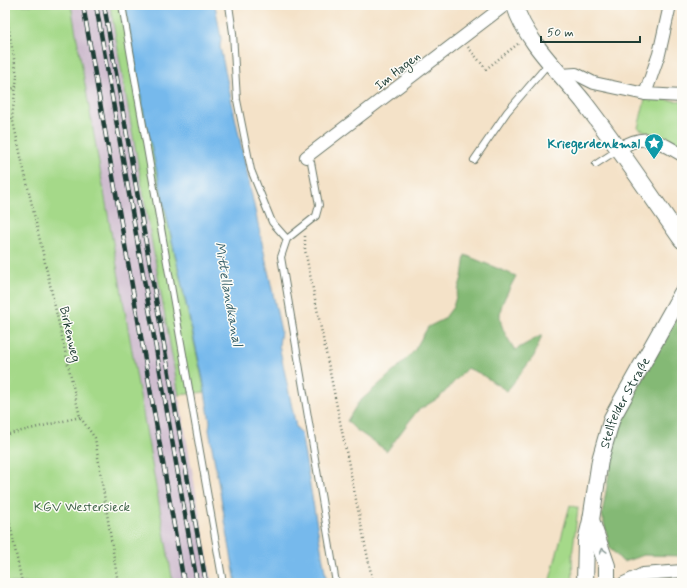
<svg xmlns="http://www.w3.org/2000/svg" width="687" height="588" font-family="Mynerve,sans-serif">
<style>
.industrial{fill:#cfbdcf}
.green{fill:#a5d989;stroke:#628b5e}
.forest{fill:#84b975;stroke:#527b54}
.water{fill:#76b9ec;stroke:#4a7b90}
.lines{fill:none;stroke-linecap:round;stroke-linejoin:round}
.service-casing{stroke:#6a7768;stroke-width:8}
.minor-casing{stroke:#6a7768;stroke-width:14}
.tertiary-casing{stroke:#6a7768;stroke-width:18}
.path{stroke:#6a7768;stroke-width:2.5;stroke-dasharray:1 3;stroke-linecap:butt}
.service{stroke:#fff;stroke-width:6}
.minor{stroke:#fff;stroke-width:12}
.tertiary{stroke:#fff;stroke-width:16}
.rail-casing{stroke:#1f3d34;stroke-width:4.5}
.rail{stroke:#fdfcf7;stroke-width:3;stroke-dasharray:9;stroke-linecap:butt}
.oneway{stroke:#8f9e9a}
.labels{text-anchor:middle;stroke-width:3;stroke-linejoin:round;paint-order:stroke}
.street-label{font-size:13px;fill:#1f3d34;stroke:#fdfcf7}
.culture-label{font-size:13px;font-weight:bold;fill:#0d838f;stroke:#fdfcf7;text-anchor:end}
.park-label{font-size:13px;fill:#406449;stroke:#fdfcf7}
.water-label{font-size:14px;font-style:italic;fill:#39626b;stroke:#fdfcf7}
</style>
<rect width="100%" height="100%" fill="#fdfcf7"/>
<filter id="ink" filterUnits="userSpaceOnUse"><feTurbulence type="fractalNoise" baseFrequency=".025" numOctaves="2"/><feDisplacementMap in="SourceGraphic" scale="8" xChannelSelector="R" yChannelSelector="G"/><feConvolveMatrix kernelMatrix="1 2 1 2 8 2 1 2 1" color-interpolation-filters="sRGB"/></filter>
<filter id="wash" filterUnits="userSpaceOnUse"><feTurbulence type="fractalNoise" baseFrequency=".012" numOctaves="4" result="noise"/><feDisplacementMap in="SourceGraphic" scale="16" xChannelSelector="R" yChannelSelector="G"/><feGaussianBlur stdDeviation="0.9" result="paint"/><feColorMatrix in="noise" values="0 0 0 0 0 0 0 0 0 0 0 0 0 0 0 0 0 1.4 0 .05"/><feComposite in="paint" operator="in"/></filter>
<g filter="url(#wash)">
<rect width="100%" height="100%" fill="#f4e2c8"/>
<path class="industrial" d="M71,5H110L212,583H173Z"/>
<path class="green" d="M5,5H71L173,583H5Z
M110,5H125L144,114L205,392L179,395Z
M645,99L682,101V149L638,128Z
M570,505L578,508L572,556L573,583H549Z"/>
<path class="forest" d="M465,255L516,276C498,311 492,315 515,350L542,335L534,356L507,391L479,373L467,368L440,397L417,411L387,451L355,429L347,421L358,403L394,371L414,351L428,327L444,319L453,307L462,277Z
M682,307V556L644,555L623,562L610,548L602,515L614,444L624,412Z"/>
<path class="water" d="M125,5H215L221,38L220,47L281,331L279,345L296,427L301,433L327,583H236L209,430L210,422L203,379L144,114Z"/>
</g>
<g filter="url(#ink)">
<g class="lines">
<defs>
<path id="service" d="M122,5L223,583
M229,5L233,33L237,100L251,170L272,222L287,239
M306,157L311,162L319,205L316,216L287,239L281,257L336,583
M474,160L507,112L549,63
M596,164L619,149"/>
<path id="minor" d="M561,75L576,74L594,83L645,94L682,96
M645,94L659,54L670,5
M619,149C644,132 658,140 682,155
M306,157L505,5
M624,583L643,574L682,571"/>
<g id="tertiary">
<path d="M515,5C523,38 561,74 583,101C618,146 649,193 682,240"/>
<path d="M591,520L607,566V583"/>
<path id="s1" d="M585,583L586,541L591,520L600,460L612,418L682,293"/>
</g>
</defs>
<use href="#service" class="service-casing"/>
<use href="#minor" class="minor-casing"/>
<use href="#tertiary" class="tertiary-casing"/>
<path class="path" d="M5,7L17,76L12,117L80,417L95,438L118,583
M468,47L486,69L519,43
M5,91L17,87
M305,236V250L373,583
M5,435L80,417
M5,500L22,583"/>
<use href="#service" class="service"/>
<use href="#minor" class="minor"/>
<use href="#tertiary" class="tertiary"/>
<defs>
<path id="rail" d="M83,5L184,583
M96,5L197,583
M104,5L206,583"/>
</defs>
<use href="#rail" class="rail-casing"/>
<use href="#rail" class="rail"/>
</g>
<defs><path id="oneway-chevron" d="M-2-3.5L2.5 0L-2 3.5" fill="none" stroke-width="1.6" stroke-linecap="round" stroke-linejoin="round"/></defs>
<use class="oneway" href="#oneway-chevron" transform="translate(603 551) rotate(-105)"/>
</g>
<defs>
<symbol id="sight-pin" viewBox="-11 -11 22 30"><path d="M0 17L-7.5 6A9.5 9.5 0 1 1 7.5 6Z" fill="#0f9aa8" stroke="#fdfcf7"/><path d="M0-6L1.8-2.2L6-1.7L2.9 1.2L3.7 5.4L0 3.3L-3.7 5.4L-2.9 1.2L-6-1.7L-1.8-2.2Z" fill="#fff"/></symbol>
</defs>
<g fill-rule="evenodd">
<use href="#sight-pin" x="643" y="132" width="22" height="30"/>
</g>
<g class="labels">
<g class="street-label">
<text transform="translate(397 70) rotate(-38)" y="5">Im Hagen</text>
<text transform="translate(71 334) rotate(77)" y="5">Birkenweg</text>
<text dy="5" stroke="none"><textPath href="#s1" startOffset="187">Stellfelder Straße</textPath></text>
</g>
<g class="culture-label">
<text x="640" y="148">Kriegerdenkmal</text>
</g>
<g class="park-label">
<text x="82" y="511">KGV Westersieck</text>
</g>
<g class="water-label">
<text transform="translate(229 294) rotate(80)" y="5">Mittellandkanal</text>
</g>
</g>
<rect width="687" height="588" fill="none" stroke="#fdfcf7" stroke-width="20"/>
<path d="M541 36v6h99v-6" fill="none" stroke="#1f3d34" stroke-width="2"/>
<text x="547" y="36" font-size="12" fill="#1f3d34" stroke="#fdfcf7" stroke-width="3" paint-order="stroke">50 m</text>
</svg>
